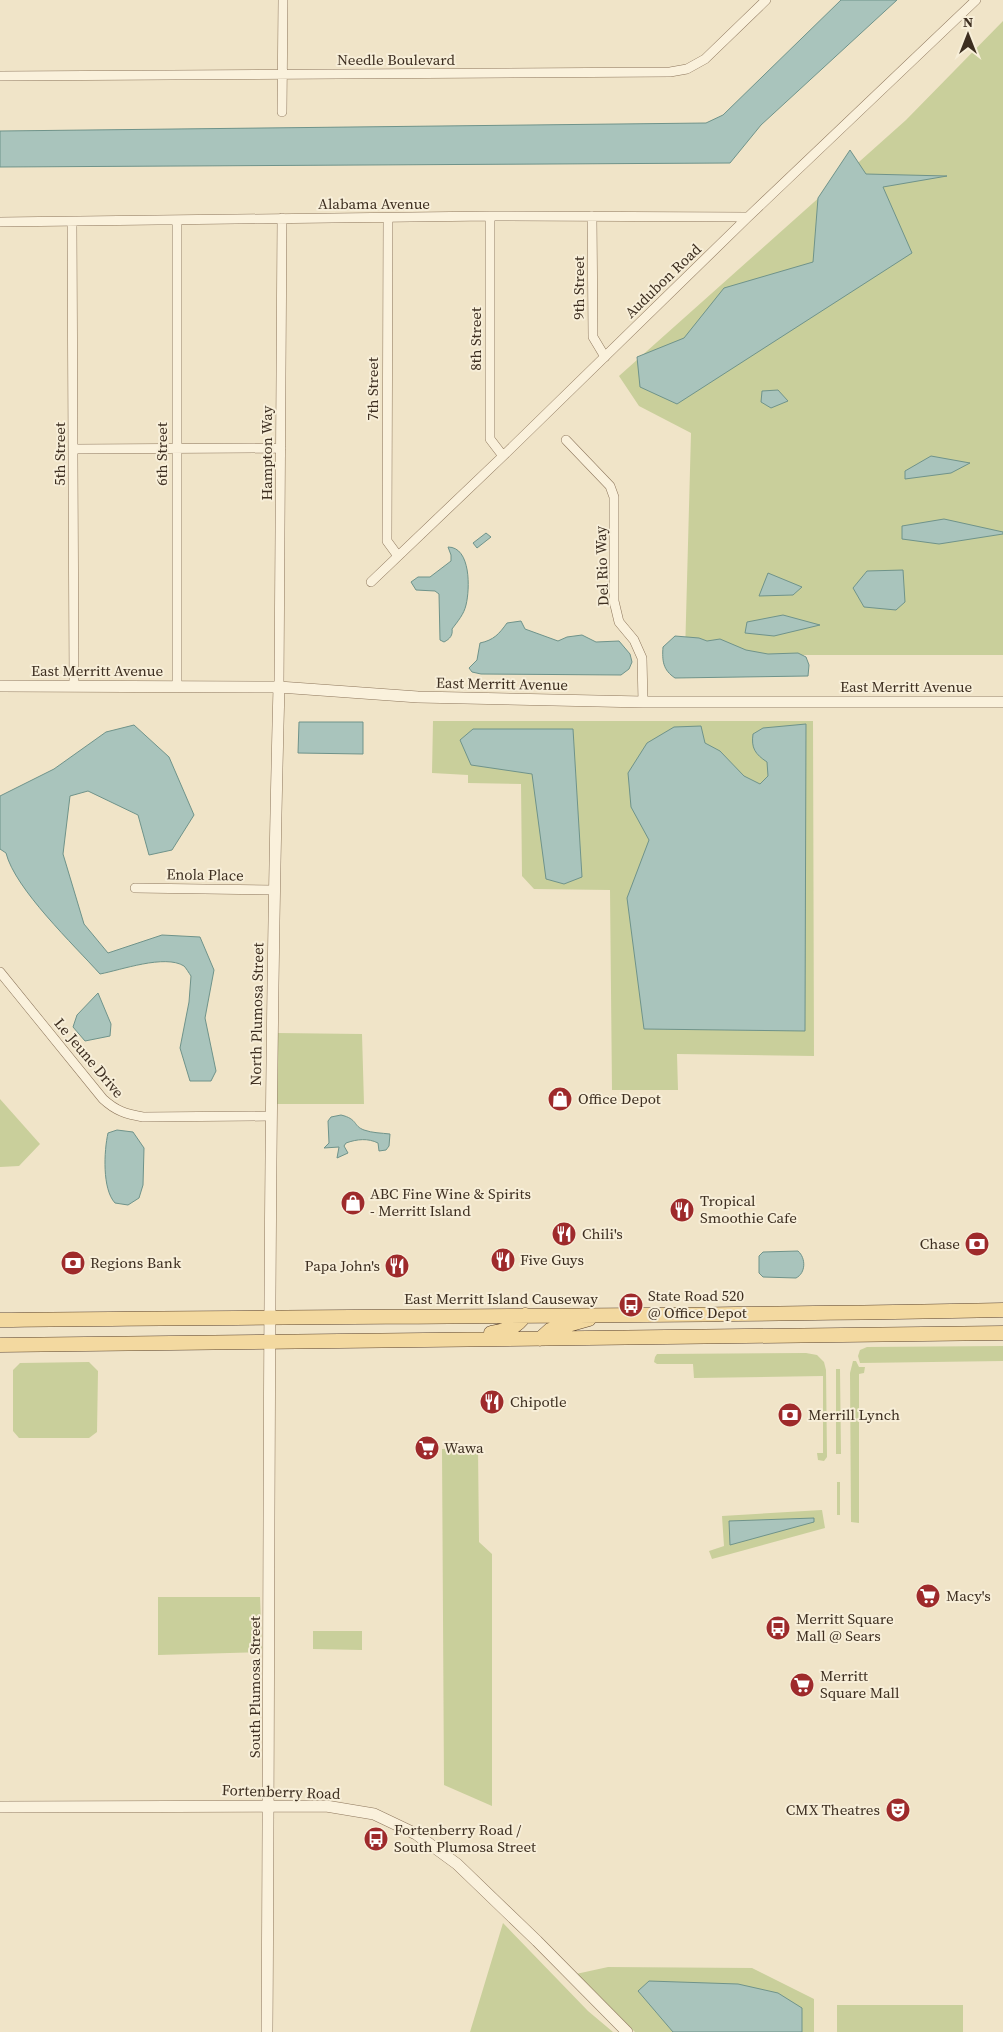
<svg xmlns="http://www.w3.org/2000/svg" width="1003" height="2032" font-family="'Source Serif 4',serif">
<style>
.green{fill:#c9cf9b}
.water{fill:#a9c4bc;stroke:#6f938a}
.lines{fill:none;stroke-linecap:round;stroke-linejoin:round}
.minor-casing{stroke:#8d765c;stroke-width:10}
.tertiary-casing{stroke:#8d765c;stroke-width:12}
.primary-casing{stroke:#5b4430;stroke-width:15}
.minor{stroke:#faf1dc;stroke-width:9}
.tertiary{stroke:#faf1dc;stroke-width:11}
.primary{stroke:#f3d9a0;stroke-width:14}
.labels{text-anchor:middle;stroke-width:4;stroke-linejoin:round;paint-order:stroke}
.street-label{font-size:15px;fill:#3d2e20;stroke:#f7eed8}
.poi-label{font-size:15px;fill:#3d2e20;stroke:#f7eed8;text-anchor:start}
</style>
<rect width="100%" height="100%" fill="#f0e4c8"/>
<path class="green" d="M1003,21V655H685L691,433L639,406L619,376L906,120Z
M433,721H813L814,1056L677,1054L678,1090H612L610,890L534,889L522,876L521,784L468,783V775L432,773Z
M277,1033L362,1034L364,1104H276Z
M0,1099L40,1144L19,1166L0,1167Z
M1003,1346V1361L860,1363L858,1356L860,1350L867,1347Z
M806,1353L817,1355L824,1362L826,1370L827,1457L824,1461L818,1460L817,1453H823V1376L694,1378L693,1364H657L654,1362L655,1357L657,1354Z
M853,1361H856L859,1367H865L864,1373L859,1374V1523L851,1522L850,1373Z
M89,1362L98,1371L97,1432L89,1438H19L13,1431V1370L20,1363Z
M836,1369H840L841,1454H836Z
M478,1447L479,1542L492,1554V1806L444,1785L442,1449Z
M837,1482H840V1515H837Z
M822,1510L825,1528L712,1559L709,1551L724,1546L722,1516Z
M158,1597H260L262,1652L158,1655Z
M313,1631H362V1650L313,1649Z
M503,1923L588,2011L613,2032H470Z
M608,1967L752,1968L814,1999V2032H635L576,1974Z
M837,2005H963V2032H837Z"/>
<path class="water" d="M841,0H897L761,125L730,163L0,167V131L706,123L723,115Z
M850,150L866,174L947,176L883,187L912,253L677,404L640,387L637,357L684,338L724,288L813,262L818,198Z
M778,390L788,401L771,408L761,402L762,391Z
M931,456L970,463L951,473L905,479V471Z
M944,519L1003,532V534L939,544L902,539V526Z
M486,533L491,537L477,548L473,543Z
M448,547C471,547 470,589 466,605C464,614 458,621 452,629C453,635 450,639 444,642L440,640L439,594L435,591L416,590L411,582L418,577H430L451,561V555Z
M903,570L905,602L896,610L864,607L853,588L867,571Z
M768,573L802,587L793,595L759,596Z
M783,615L820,625L774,636L745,633L747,622Z
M521,621L525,629L558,641L567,637L582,635L596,642L619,641L630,654L632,662L629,669L621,675L481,674L472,672L469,668L477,660L480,643C494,640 499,634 507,623Z
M675,636L699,638L707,641L720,639L746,650L768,654L798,653L806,657L809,665L808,676L675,678C663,670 662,661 663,647Z
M299,722H363V754L298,753Z
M806,724L805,1031L644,1029L627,898L649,840L631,807L628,773L647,743L674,727L701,726L705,743L720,751L744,776L760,784L768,776L767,762C755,754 751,748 753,734L763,728Z
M134,725L169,757L194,815L172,850L149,855L138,815L88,791L70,796L63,854L84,924L108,953L162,935L200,937L214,970L205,1018L216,1071L211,1081H190L180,1048L189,1002L191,976C189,973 186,968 184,966C165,954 121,970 100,974C74,945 15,889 6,853L0,849V796L54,769L106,732Z
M473,729H573L582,877L564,884L546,879L532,774L471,765L460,740Z
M98,993L111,1024L110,1036L85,1041L73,1027L77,1015Z
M341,1115C358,1119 353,1126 364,1130C372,1133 382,1133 390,1134L389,1146L386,1150L379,1151L378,1143C368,1138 357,1139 346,1143L344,1146L348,1153L337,1158L339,1147L324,1148L329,1143L328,1121L331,1117Z
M117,1130L133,1132L144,1148L143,1185L139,1198L128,1205L115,1203C102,1189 104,1151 108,1133Z
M798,1251C806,1258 806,1273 796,1278L763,1277L759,1273V1256L763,1252Z
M814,1518V1522L730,1545L729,1521Z
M649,1981L738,1984L778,1993L802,2008V2032H673L638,1991Z"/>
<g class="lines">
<defs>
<path id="minor" d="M0,76L670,72L687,69L705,59L766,0
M282,112L283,0
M490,216V439L503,456
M592,216L593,337L605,357
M388,218L387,541L398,556
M177,221V687
M0,222L490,216L748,217
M72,222L74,686
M566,440L610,486L614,497V601L619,622L634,640L642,658L643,702
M74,449L281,448
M371,582L503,456L748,217L976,0
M279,687L282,218
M135,888L274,890
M0,972L103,1099C116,1111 126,1114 143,1117L271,1116"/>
<path id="tertiary" d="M0,686L279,687L418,697L643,702H1003
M0,1807L326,1806L374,1814L416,1834L457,1864L537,1941L627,2032
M267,2032C270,1584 267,1135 279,687"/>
<path id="primary" d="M0,1320C334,1316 669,1317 1003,1310
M491,1333C506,1330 516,1329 525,1315
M540,1339L550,1330L589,1319
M0,1345L1003,1333"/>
</defs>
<use href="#minor" class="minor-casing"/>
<use href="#tertiary" class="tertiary-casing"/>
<use href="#primary" class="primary-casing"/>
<use href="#minor" class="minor"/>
<use href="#tertiary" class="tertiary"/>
<use href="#primary" class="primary"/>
</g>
<defs>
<symbol id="shop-disc" viewBox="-11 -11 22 22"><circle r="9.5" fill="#9e2a2b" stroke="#f7eed8"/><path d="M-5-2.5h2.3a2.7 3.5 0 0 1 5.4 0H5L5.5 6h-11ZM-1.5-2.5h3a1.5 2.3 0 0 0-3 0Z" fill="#fff"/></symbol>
<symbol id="restaurant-disc" viewBox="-11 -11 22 22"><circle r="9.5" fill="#9e2a2b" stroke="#f7eed8"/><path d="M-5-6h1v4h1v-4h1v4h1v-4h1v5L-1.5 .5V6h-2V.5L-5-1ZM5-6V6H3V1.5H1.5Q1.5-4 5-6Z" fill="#fff"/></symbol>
<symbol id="bank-disc" viewBox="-11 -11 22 22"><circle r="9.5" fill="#9e2a2b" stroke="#f7eed8"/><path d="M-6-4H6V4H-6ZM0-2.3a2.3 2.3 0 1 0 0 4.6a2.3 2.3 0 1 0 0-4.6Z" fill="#fff"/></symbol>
<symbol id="bus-disc" viewBox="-11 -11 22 22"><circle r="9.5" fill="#9e2a2b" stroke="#f7eed8"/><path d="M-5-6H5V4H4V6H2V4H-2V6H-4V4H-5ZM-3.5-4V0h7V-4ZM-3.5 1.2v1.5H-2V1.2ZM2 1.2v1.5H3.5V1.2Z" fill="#fff"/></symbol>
<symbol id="supermarket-disc" viewBox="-11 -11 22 22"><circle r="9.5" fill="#9e2a2b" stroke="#f7eed8"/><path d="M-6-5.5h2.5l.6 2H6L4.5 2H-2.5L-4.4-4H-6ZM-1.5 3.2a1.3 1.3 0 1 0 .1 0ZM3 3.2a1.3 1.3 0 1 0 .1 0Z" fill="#fff"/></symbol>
<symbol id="theatre-disc" viewBox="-11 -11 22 22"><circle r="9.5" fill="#9e2a2b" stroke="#f7eed8"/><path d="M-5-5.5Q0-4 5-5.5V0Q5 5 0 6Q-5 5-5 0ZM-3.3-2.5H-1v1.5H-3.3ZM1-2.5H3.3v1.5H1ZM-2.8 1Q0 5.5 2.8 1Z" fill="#fff"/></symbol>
</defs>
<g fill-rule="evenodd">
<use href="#shop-disc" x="546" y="1085" width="28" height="28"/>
<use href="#shop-disc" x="339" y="1189" width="28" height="28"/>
<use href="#restaurant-disc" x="668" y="1196" width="28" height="28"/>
<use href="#restaurant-disc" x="550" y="1220" width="28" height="28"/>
<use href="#bank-disc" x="963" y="1230" width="28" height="28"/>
<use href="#restaurant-disc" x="489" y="1246" width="28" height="28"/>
<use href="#bank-disc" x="59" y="1249" width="28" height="28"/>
<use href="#restaurant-disc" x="383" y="1252" width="28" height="28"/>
<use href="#bus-disc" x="617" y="1291" width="28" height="28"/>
<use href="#restaurant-disc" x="478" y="1388" width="28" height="28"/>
<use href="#bank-disc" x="776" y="1401" width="28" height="28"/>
<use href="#supermarket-disc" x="413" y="1434" width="28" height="28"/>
<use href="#supermarket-disc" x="914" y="1582" width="28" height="28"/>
<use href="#bus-disc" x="764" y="1614" width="28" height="28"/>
<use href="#supermarket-disc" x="788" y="1671" width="28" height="28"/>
<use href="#theatre-disc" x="884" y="1796" width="28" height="28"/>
<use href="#bus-disc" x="362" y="1825" width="28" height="28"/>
</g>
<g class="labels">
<g class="street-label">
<text x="396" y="65">Needle Boulevard</text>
<text x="374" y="209">Alabama Avenue</text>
<text transform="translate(663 281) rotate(-44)" y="5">Audubon Road</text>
<text transform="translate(579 288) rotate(-90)" y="5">9th Street</text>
<text transform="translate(476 339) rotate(-90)" y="5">8th Street</text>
<text transform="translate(373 389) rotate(-90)" y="5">7th Street</text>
<text transform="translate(267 453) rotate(-90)" y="5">Hampton Way</text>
<text transform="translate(60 454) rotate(-90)" y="5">5th Street</text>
<text transform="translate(162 454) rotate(-90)" y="5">6th Street</text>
<text transform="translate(602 566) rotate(-92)" y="5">Del Rio Way</text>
<text x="97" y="676">East Merritt Avenue</text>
<text transform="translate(502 684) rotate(1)" y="5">East Merritt Avenue</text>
<text x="906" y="692">East Merritt Avenue</text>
<text transform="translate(205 875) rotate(1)" y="5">Enola Place</text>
<text transform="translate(257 1014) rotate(-89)" y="5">North Plumosa Street</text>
<text transform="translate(89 1058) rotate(50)" y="5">Le Jeune Drive</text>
<text x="501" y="1304">East Merritt Island Causeway</text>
<text transform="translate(255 1687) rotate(-90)" y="5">South Plumosa Street</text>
<text transform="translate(281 1792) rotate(2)" y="5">Fortenberry Road</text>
</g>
<g class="poi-label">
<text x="578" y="1104">Office Depot</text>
<text x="370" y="1199">ABC Fine Wine &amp; Spirits<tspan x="370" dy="17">- Merritt Island</tspan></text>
<text x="700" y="1206">Tropical<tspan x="700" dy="17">Smoothie Cafe</tspan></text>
<text x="582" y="1239">Chili's</text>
<text x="960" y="1249" text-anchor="end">Chase</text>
<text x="520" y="1265">Five Guys</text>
<text x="90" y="1268">Regions Bank</text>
<text x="380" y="1271" text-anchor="end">Papa John's</text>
<text x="648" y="1301">State Road 520<tspan x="648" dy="17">@ Office Depot</tspan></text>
<text x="510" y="1407">Chipotle</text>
<text x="808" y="1420">Merrill Lynch</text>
<text x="444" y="1453">Wawa</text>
<text x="946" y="1601">Macy's</text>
<text x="796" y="1624">Merritt Square<tspan x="796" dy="17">Mall @ Sears</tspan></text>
<text x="820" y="1681">Merritt<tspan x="820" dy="17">Square Mall</tspan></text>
<text x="880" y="1815" text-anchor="end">CMX Theatres</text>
<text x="394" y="1835">Fortenberry Road /<tspan x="394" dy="17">South Plumosa Street</tspan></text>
</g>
</g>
<g transform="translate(968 35)" stroke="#f7eed8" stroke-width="4" paint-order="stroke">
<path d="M0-4L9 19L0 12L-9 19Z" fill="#3d2e20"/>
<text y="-8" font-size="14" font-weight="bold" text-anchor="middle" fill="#3d2e20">N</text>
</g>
</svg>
